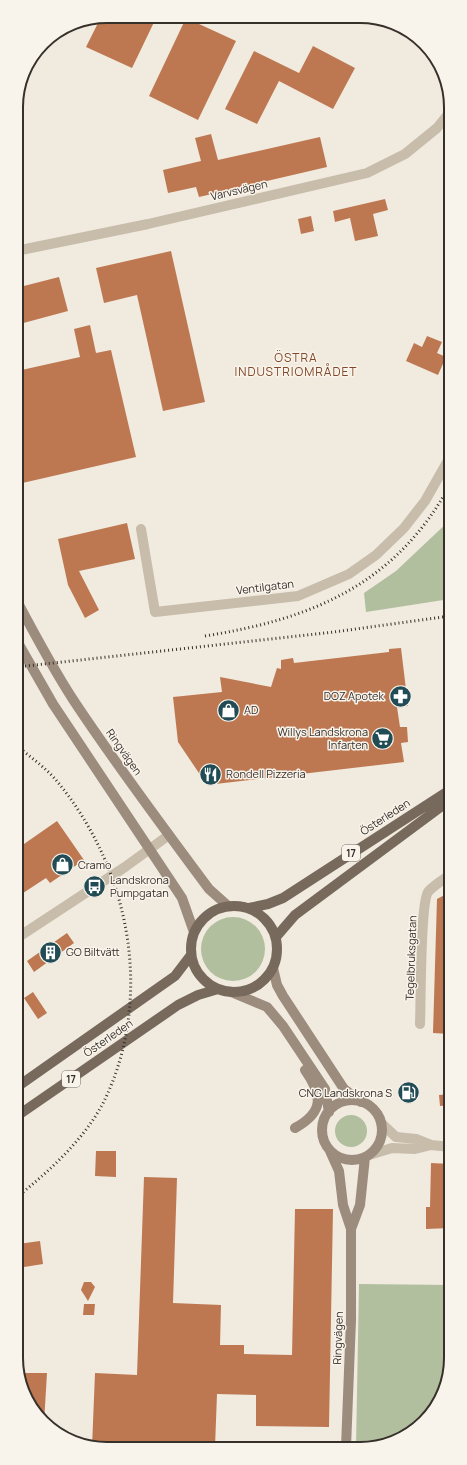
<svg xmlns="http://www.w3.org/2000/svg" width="467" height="1465" font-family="Manrope,sans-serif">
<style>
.green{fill:#b1bf9f}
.building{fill:#bd7851}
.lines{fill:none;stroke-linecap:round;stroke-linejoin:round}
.minor{stroke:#c8bcab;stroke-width:10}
.secondary{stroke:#9c8c7d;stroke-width:10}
.primary{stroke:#77695c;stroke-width:10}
.rail{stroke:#372f2a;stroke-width:3;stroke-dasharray:1 3;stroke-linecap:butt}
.labels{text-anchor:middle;stroke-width:3;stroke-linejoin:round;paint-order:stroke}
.shield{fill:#f9f4eb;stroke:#716a64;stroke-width:1}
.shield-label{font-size:10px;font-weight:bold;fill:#372f2a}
.street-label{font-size:11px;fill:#372f2a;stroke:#f9f4eb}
.poi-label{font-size:11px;fill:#372f2a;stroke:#f9f4eb;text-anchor:start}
.neighbourhood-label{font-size:12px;letter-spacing:1px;fill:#804829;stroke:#f9f4eb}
.rim{fill:none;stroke:#372f2a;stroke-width:2}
</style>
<rect width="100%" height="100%" fill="#f1eadf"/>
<path class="green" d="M450,520V599L366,612L364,593L396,571Z
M201 949a32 32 0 1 1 64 0a32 32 0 1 1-64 0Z
M335 1131a16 16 0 1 1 32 0a16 16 0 1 1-32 0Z
M359,1284L451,1285V1364L428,1418L377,1447H356Z"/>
<path class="building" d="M107,16H157L132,68L86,47L101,17Z
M186,18L236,41L198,120L149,96Z
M313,46L355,68L333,109L279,81L257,124L225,109L254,51L299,73Z
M211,134L218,160L320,137L327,167L199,197L196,187L168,193L163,170L201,161L195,138Z
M385,199L388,210L373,214L378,236L355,241L350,218L335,222L333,211Z
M311,216L314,231L301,234L298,219Z
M171,251L205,402L163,411L137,295L104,303L96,268Z
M59,277L68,311L16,325V288Z
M90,325L96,353L111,350L136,457L18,484L17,371L80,357L74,329Z
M427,336L442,342L437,353L446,357L438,375L406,361L414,343L422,347Z
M127,523L135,559L79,571L99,610L85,618L68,585L58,539Z
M401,648L408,706L397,707L400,727H407L408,742L401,743L404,762L207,785L178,742L173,697L222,692L220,677L271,687L277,668L281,669V660L293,658L294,663L389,652V649Z
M57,821L84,860L50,883L46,878L17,897V834L24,844Z
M450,892V1034L433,1033L437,899Z
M67,933L74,943L34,972L27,961Z
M33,992L47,1013L38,1019L24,998Z
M450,1094L451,1105L440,1106L439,1095Z
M96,1151H116V1177L95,1176Z
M431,1163L451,1164V1228L426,1229V1207H430Z
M144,1177L177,1178L173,1303L221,1305L220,1345H244V1354L292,1355L295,1209H333L329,1427L256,1426V1395L217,1394L215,1447H92L95,1373L137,1375Z
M40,1241L43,1264L18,1268V1244Z
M84,1282H91L95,1287L88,1301L81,1290Z
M84,1304H95L94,1315H83Z
M18,1373H47L44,1423L18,1375Z"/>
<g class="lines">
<path class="minor" d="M16,251L148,224L367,173L405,154L437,128L449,113
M141,529L155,612L298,596L349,574L376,555L404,528L425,501L450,457
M17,938L125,867L169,835
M420,1024C421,1003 420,905 428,892C434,885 443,880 450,875
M381,1123L396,1137L416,1139L431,1145
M369,1155L392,1148L415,1149L431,1145L451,1147"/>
<path class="secondary" d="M17,601C35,635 53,669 74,701C117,766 163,827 209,889L228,906
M17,641L53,704L182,898L194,932
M273,968L277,985L283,996L344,1089L361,1102
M231,992L267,1007L283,1026L325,1089L329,1112
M322 1130a30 30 0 1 1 60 0a30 30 0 1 1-60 0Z
M295,1128C324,1112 323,1096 305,1070
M330,1151L339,1171L343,1205L351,1229
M346,1447L351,1320V1229L360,1205L365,1157"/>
<path class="primary" d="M191 949a43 43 0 1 1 86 0a43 43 0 1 1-86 0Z
M249,908L268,904L283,898L450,790
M276,937L295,915L450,800
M17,1087L175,976L191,955
M17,1116L178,1005L198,995L218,989"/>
<path class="rail" d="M205,636C312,619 395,585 450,485
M17,667L334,632L450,616
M17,746C30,757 45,767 56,780C128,866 154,991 107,1095C89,1135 51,1170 18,1196"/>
</g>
<defs>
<symbol id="pharmacy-disc" viewBox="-11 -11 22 22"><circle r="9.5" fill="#224c55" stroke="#f9f4eb"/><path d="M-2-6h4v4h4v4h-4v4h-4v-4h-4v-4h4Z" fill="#fff"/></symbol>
<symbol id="shop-disc" viewBox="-11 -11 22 22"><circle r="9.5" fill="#224c55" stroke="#f9f4eb"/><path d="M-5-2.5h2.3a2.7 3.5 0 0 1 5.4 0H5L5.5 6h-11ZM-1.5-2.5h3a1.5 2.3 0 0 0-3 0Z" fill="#fff"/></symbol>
<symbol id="supermarket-disc" viewBox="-11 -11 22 22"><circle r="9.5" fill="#224c55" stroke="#f9f4eb"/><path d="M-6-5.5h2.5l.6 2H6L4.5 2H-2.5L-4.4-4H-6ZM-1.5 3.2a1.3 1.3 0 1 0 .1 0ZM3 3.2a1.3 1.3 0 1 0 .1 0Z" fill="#fff"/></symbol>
<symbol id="restaurant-disc" viewBox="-11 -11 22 22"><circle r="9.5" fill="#224c55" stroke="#f9f4eb"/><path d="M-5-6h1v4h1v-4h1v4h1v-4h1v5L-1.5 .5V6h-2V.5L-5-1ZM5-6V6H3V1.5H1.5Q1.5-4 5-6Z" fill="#fff"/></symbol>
<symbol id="bus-disc" viewBox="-11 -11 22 22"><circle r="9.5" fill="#224c55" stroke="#f9f4eb"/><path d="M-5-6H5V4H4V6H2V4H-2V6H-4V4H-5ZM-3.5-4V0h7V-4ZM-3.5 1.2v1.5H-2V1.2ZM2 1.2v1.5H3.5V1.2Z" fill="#fff"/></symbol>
<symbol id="building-disc" viewBox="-11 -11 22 22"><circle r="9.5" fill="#224c55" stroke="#f9f4eb"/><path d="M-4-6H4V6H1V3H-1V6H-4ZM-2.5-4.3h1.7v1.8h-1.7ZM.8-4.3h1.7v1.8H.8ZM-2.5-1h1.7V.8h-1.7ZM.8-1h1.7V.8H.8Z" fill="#fff"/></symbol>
<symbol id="fuel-disc" viewBox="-11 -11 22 22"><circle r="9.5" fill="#224c55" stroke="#f9f4eb"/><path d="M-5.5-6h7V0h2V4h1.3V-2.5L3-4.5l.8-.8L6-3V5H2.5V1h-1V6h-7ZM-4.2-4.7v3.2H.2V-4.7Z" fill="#fff"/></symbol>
</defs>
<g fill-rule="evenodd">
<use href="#pharmacy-disc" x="388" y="684" width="25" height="25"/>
<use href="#shop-disc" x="216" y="698" width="25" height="25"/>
<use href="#supermarket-disc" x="370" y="726" width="25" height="25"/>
<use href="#restaurant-disc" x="198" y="762" width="25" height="25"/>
<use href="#shop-disc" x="50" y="852" width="25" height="25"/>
<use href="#bus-disc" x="82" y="874" width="25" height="25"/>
<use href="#building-disc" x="38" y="940" width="25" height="25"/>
<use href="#fuel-disc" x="396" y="1080" width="25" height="25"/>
</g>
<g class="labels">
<g class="shield">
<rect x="342" y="845" width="18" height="16" rx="3"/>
<rect x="62" y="1071" width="18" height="16" rx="3"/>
</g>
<g class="shield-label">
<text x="351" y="857">17</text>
<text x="71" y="1083">17</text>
</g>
<g class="street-label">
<text transform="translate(239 190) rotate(-13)" y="4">Varvsvägen</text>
<text transform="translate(265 587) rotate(-7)" y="4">Ventilgatan</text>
<text transform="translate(124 752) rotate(55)" y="4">Ringvägen</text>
<text transform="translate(385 817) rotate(-33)" y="4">Österleden</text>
<text transform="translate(411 958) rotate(-88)" y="4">Tegelbruksgatan</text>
<text transform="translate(108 1038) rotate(-35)" y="4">Österleden</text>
<text transform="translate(338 1338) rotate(-88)" y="4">Ringvägen</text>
</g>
<g class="poi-label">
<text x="384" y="700" text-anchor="end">DOZ Apotek</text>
<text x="244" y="714">AD</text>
<text x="368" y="736" text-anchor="end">Willys Landskrona<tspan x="368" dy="13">Infarten</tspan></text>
<text x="226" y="778">Rondell Pizzeria</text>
<text x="78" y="869">Cramo</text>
<text x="110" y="884">Landskrona<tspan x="110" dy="13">Pumpgatan</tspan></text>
<text x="66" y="956">GO Biltvätt</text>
<text x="392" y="1097" text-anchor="end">CNG Landskrona S</text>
</g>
<g class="neighbourhood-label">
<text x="296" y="362">ÖSTRA<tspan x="296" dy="14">INDUSTRIOMRÅDET</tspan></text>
</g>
</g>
<path d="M0 0H467V1465H0ZM107 23H360A84 84 0 0 1 444 107V1358A84 84 0 0 1 360 1442H107A84 84 0 0 1 23 1358V107A84 84 0 0 1 107 23Z" fill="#f9f4eb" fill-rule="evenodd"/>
<path class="rim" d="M107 23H360A84 84 0 0 1 444 107V1358A84 84 0 0 1 360 1442H107A84 84 0 0 1 23 1358V107A84 84 0 0 1 107 23Z"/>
</svg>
